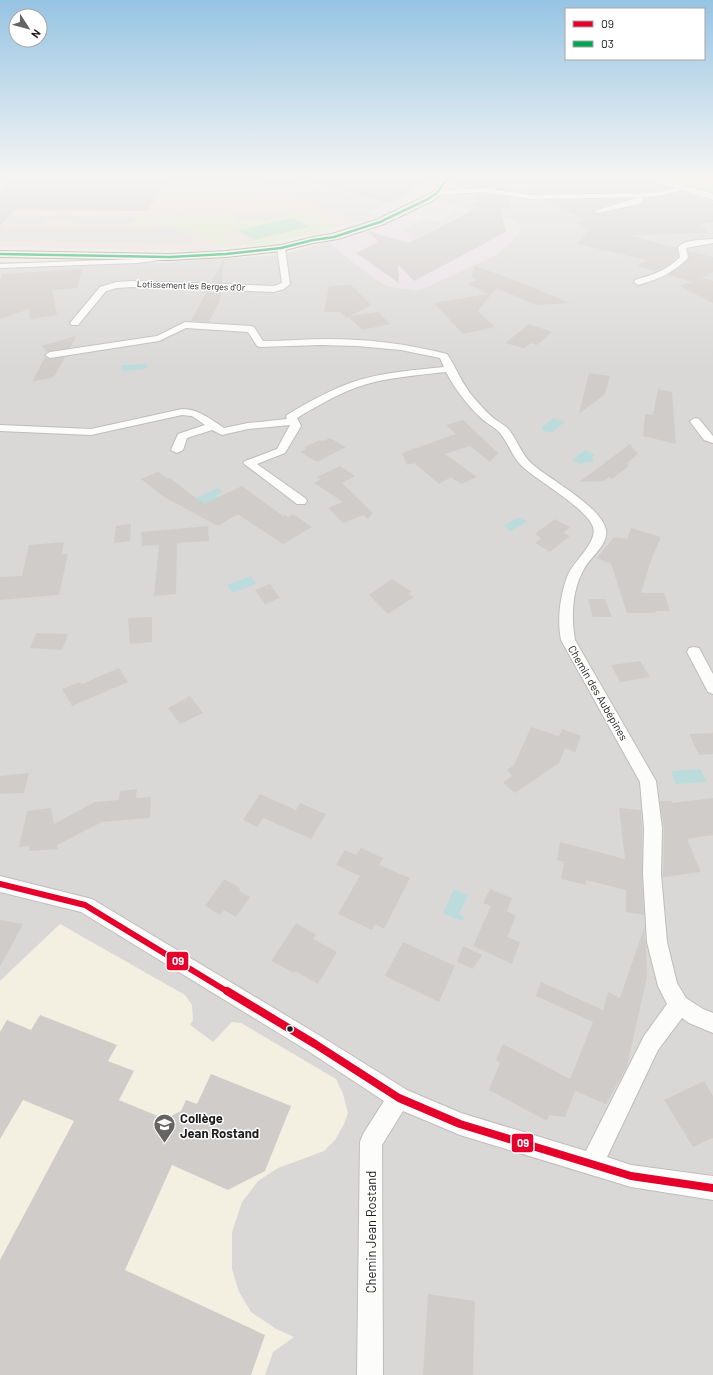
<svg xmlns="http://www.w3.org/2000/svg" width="713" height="1375" font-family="Barlow,sans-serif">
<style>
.residential{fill:#dad8d7}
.industrial{fill:#e8dee6}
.education{fill:#f4f0e1}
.military{fill:#e9dcd9}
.grass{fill:#dde6c6}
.pitch{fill:#b4dfc5}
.parking{fill:#dbdad9}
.water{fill:#bbdbdc}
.building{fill:#d0ccca}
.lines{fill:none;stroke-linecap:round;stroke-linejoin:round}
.minor-casing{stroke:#bebdbc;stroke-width:2}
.tertiary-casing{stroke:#bebdbc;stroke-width:2}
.secondary-casing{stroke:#94927f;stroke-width:2}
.minor{fill:#fcfcfb;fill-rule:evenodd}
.tertiary{fill:#fcfcfb;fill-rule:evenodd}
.secondary{fill:#f3f0ea;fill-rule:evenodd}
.bus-1-far1-casing{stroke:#fff;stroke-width:9}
.bus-1-casing{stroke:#fff;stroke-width:10}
.bus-2-casing{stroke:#fff;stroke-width:4}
.bus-1-far1{stroke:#e4002b;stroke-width:6}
.bus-1{stroke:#e4002b;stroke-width:8}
.bus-2{stroke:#00a651;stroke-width:2.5}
.bus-dot{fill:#1d1d1d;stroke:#fff;stroke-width:1.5}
.labels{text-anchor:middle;stroke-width:3;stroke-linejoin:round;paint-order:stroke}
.far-street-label{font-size:9px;fill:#1d1d1d;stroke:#fff}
.street-label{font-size:11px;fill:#1d1d1d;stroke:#fff}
.near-poi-label{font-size:13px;font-weight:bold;fill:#1d1d1d;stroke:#fff;text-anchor:start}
.near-street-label{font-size:13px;fill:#1d1d1d;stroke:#fff}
.line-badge{stroke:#fff;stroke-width:1.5}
.badge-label{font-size:11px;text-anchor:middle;font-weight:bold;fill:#fff}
</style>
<rect width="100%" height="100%" fill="#ebe8e5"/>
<path class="residential" d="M462,175H657L713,194V1375H0V262L161,263L265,256L291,252L328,242L379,282L388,286L399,288L420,290L499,253L517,222L503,217L472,211L435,199L443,195Z"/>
<path class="industrial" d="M236,175H443V177L420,193L436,197L435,199L472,211L512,220L517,222L521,227L519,234L507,246L486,260L420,290L399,288L388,286L379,282L323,239L356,222Z"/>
<path class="education" d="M60,924L185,995L192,1005L193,1020L190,1025L213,1042L232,1022L241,1023L336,1079L343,1094L348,1113L344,1124L335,1140L324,1151L278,1168L258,1181L242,1202L232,1232V1269L239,1292L251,1312L276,1329L294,1337L273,1352L265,1375H0V981Z"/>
<path class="military" d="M0,175H236L357,222L281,241L198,251L0,247Z"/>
<path class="grass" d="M657,175H713V194Z
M300,210L341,228L260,245H243L254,240L308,228L238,230L221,235L233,244L234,247L215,244L193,234L181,229H171L163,225L129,224L137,220L150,221L176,215L236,217L234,221H259L279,218L280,216Z"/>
<path class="pitch" d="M293,218L309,227L254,240L238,230Z"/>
<path class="parking" d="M277,175H321L304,182L386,204L367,212L374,215L357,222L256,182Z
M62,212H69L70,215L76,216L140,217L129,224H73L74,221L71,220L50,219L42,224H4L6,221L0,220V215L53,216Z
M239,212H277L281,214L279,218L264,221H234Z
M456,212L463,214L414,240L406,238L412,234L401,231L425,219L438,222Z
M0,227L181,229L193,234L191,243L0,241Z"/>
<path class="water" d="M146,364L148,367L145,369L122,371V369H119L123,365Z
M554,418L565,422L552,432L543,431V428H541Z
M585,450L595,455L592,457L594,460L590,462H585L581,464L572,460Z
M218,488L223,492L216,495L219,498L201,505L194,499Z
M517,518H520L526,521L525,523L511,531L503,526Z
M251,576L256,584L233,593L227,585Z
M700,769L707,782L676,784L671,771Z
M454,889L468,895L459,914L464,918L462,921L443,913Z"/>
<path class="building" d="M15,175H168L148,211L15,210L0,226V192Z
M300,175H431L409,191L405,195L389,203L299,179Z
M552,175L593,183L630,177L645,186L652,183L670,188L653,192L528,193Z
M475,177H499L501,184H505L506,190L476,187Z
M682,192L713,203V222L701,224L709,233L632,235V236L677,248L678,256L669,264L656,271L636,266L647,260L577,244L589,230L576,222L586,220L543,200L628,199L593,210V212L598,214L639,205L644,201V199L653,198Z
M476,194L508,197L510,209L500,207L506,232L414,281L398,264L399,283L356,253L378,242L368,231L409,243L479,207L471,205L476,202Z
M688,251L713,257V272L696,281L704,278L713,281V303L679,286L693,282L668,275L688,260L689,257Z
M224,259L222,283L211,282Z
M475,266L517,281L570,303L536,305L496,288L478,311L495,327L463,334L434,303L489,294L468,284L477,280L471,277Z
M82,269L77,288L52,290L57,315L30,319L29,309L0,319V281L2,274Z
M351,285L371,305L350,316L378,312L390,324L362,330L349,317L346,318L340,312H324L329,286Z
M207,291L221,292L220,300L209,322L191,321Z
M529,324L552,332L537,345L531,343L524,348L505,343Z
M76,336L70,348L47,352L41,346Z
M45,357L50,359L65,357L54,377L32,382Z
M589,373L610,376L605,394L579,414Z
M658,389L672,392L676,444L643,436L645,414L653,415Z
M463,420L498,453L490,462L470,446L445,454L477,477L461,484L451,477L439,484L414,463L407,465L402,453L456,434L446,425Z
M330,438L346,447L317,462L300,452L306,449L304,447L320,440L323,441Z
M630,444L638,454L627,463L629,466L612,479L609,477L604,481L579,482Z
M340,466L355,476L342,483L373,513L368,519L363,515L343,523L328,508L343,502L314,483L321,479L317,477Z
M158,472L168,479L170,478L204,504L242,486L283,516L285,515L288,517L293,514L312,527L283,544L239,515L234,516L218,526L164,497L141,479Z
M555,519L570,527L563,533L570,536L550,552L535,543L541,538L535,534Z
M131,524L130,541L114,543L116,526Z
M208,526L209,541L177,543L176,594L154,596L159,545L142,546L141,532Z
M631,528L661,537L651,560L641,593H664L670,611H655L656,613H627L611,564L597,558L614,537L627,539Z
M64,542L62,554H68L59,595L0,600V577L22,576L29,545Z
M392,579L412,592L408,594L414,597L388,614L369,595Z
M270,584L280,598L265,604L255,590Z
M588,599H605L612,617H593Z
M152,617V642L130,644L128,618Z
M36,633L68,634L62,650L30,648Z
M640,661L650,677L620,682L611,665Z
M119,668L128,682L72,706L62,689L80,682L82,684Z
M190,696L203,713L180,724L168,708Z
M531,727L559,736L562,729L581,736L575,752L565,748L559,763L515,793L503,783L512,776L507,770L514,765Z
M713,733V754L699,755L689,734Z
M29,773L24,793L0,794V776Z
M137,789L136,798L151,797L150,818L102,822L57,845L58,849L29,851L30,846L19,847L27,811L51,808L54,824L95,802L119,800L120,791Z
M260,794L296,810L300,803L326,814L311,839L263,818L257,827L243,820Z
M713,798V835L687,839L701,872L663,877L664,828L660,801H671L672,803Z
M619,808L641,810L642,828V874L644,915L626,912V890L586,880V885L561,879L564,862L557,860L560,842L625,859Z
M361,848L383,858L379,865L410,878L384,929L375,924L372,930L338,914L360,876L336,865L345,850L356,855Z
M224,879L240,888L239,891L250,897L236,917L224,910L220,915L205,906Z
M490,889L512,898L507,911L516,916L507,937L520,942L512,964L473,946L491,906L483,903Z
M0,920L23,924L0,967Z
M296,923L316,935L313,939L337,952L318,984L295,971L294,973L271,961Z
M644,928L646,945L647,977L627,1066L606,1104L575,1091L565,1117L549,1115L547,1121L489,1090L500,1063L496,1060L503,1044L570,1079L593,1022L536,996L541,982L603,1010L608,992L620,998Z
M403,942L455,966L439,1002L385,976Z
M463,946L482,955L473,969L457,962Z
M40,1015L117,1045L108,1061L134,1071L119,1100L165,1119L181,1111L186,1100L197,1104L211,1074L291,1106L265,1171L228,1190L172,1165L125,1270L265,1335L251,1375H0V1260L74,1121L23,1100L0,1139V1032L7,1020L31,1030Z
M704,1081L713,1096V1138L693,1147L664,1100Z
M428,1294L475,1301L473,1375H423Z"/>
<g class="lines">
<defs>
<path id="minor" d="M686,186L689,188L688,189L653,197L531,199L482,192L437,195L433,193L437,191L482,188L531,195L653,193Z
M636,198H642L643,200L639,204L598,213L594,211Z
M713,239V243L686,248L688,257L687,259C673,273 657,280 638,285L634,282L635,280C653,275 667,270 680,257L678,247C686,239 702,240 713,239Z
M278,246H284L285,248L290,284L284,289L274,292L132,287L117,288L106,291L78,325H72L70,323L100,287L116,282L132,281L274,286L282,283L277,248Z
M167,255H170V259L136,263L0,268V264L136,259Z
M185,322L251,326L254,327L263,341C285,341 306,339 328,339C368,339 408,344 447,354C457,369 462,384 474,398C481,406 488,414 496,420C501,423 506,426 510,431C518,442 522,455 532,464C549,479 602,507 606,530C608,546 591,556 584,569C572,589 571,618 575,640L656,781L662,828L661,874L667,942L677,983L686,998L703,1009L713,1013V1033L689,1023L682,1018L658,1050L607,1157L631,1165L713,1176V1200L631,1187L460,1135L403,1111L382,1145L383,1375H357L360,1142L363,1134L384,1101L308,1051L81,912L0,892V876L92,899L322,1037L407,1090L461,1113L586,1151L644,1036L667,1004L658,986L647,942L643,874L644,828L640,782L561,640C557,619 560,597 567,577C572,562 598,543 593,527C587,509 540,482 524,468C513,459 509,444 500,433C495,427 487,424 481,418C467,405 455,389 446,372C420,375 392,377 367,384C342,391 319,405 297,418L301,426L285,453L257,464L305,498L307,501L305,504H297L243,463L245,461L277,449L290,425L248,429L222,435L212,430L187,438L183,450L177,453L171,450L178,434L205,425L192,416L182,415L91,435L0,431V425L91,429L182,409C199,409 210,419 224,428L248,423L287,419L286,417L287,415C310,401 333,388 359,380C386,372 415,370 444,367L440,358L401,350L357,346L320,345L260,347L257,346L248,332L186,328L159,341L50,358L45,355L50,352L157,336Z
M695,418L699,419L713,436V443L704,440L691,423L690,421Z
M694,647L699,648L713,674V694L708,692L687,652L689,648Z"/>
<path id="tertiary" d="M641,175H652L713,194V200L642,177Z"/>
<path id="secondary" d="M445,175H455L440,195L432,201L384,224L338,239L313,243L281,251L226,257L170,260L0,257V251L170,254L226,251L281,245L313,237L332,234L376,220L424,197L434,191Z"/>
</defs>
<use href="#minor" class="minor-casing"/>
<use href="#tertiary" class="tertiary-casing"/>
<use href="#secondary" class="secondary-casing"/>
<use href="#minor" class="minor"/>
<use href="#tertiary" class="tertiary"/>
<use href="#secondary" class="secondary"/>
<defs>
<path id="bus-1-far1" d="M0,884L85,905L228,992"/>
<path id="bus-1" d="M227,991L315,1044L399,1098L460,1124L631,1176L713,1188"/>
<path id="bus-2" d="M0,254L170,257L226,254L281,248L313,240L334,237L380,222L428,199L437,193L450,175"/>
</defs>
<use href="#bus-1-far1" class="bus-1-far1-casing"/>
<use href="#bus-1" class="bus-1-casing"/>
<use href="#bus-2" class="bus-2-casing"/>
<use href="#bus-1-far1" class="bus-1-far1"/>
<use href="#bus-1" class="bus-1"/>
<use href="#bus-2" class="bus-2"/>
</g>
<linearGradient id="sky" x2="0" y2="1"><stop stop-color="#96c4e3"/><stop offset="0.48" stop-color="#f6f5f3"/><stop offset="1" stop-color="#f6f5f3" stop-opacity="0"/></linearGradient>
<rect width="713" height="367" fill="url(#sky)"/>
<defs>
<symbol id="school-pin" viewBox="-11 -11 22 30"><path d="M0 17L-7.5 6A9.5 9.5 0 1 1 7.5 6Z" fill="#656463" stroke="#fff"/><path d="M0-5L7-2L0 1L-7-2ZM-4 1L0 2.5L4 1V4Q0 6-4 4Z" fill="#fff"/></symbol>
</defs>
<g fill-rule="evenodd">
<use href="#school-pin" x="152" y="1112" width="25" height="34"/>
</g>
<circle class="bus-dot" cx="290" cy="1029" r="3.5"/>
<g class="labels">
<g class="far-street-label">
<text transform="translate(191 286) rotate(2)" y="3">Lotissement les Berges d'Or</text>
</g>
<g class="street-label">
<text transform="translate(598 693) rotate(60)" y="4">Chemin des Aubépines</text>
</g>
<g class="near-poi-label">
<text x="180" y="1123">Collège<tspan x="180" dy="15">Jean Rostand</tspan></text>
</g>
<g class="near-street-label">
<text transform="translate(371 1232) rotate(-90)" y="5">Chemin Jean Rostand</text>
</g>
</g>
<g class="line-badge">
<rect x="166" y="951" width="23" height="20" rx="4" fill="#e4002b"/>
<rect x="511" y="1133" width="23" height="20" rx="4" fill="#e4002b"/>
</g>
<g class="badge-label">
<text x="178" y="965">09</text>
<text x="523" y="1147">09</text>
</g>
<rect x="565" y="8" width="140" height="52" fill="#ffffff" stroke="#a5a5a5"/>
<rect x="573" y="21" width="20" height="6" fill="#e4002b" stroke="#a5a5a5"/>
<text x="601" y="28" font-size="12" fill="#1d1d1d">09</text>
<rect x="573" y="41" width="20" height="6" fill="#00a651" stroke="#a5a5a5"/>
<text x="601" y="48" font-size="12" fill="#1d1d1d">03</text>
<g transform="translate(28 28) rotate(126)"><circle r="19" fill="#ffffff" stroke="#a5a5a5"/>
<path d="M0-3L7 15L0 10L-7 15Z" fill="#656463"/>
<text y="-6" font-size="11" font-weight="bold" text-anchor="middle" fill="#1d1d1d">N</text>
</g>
</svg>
